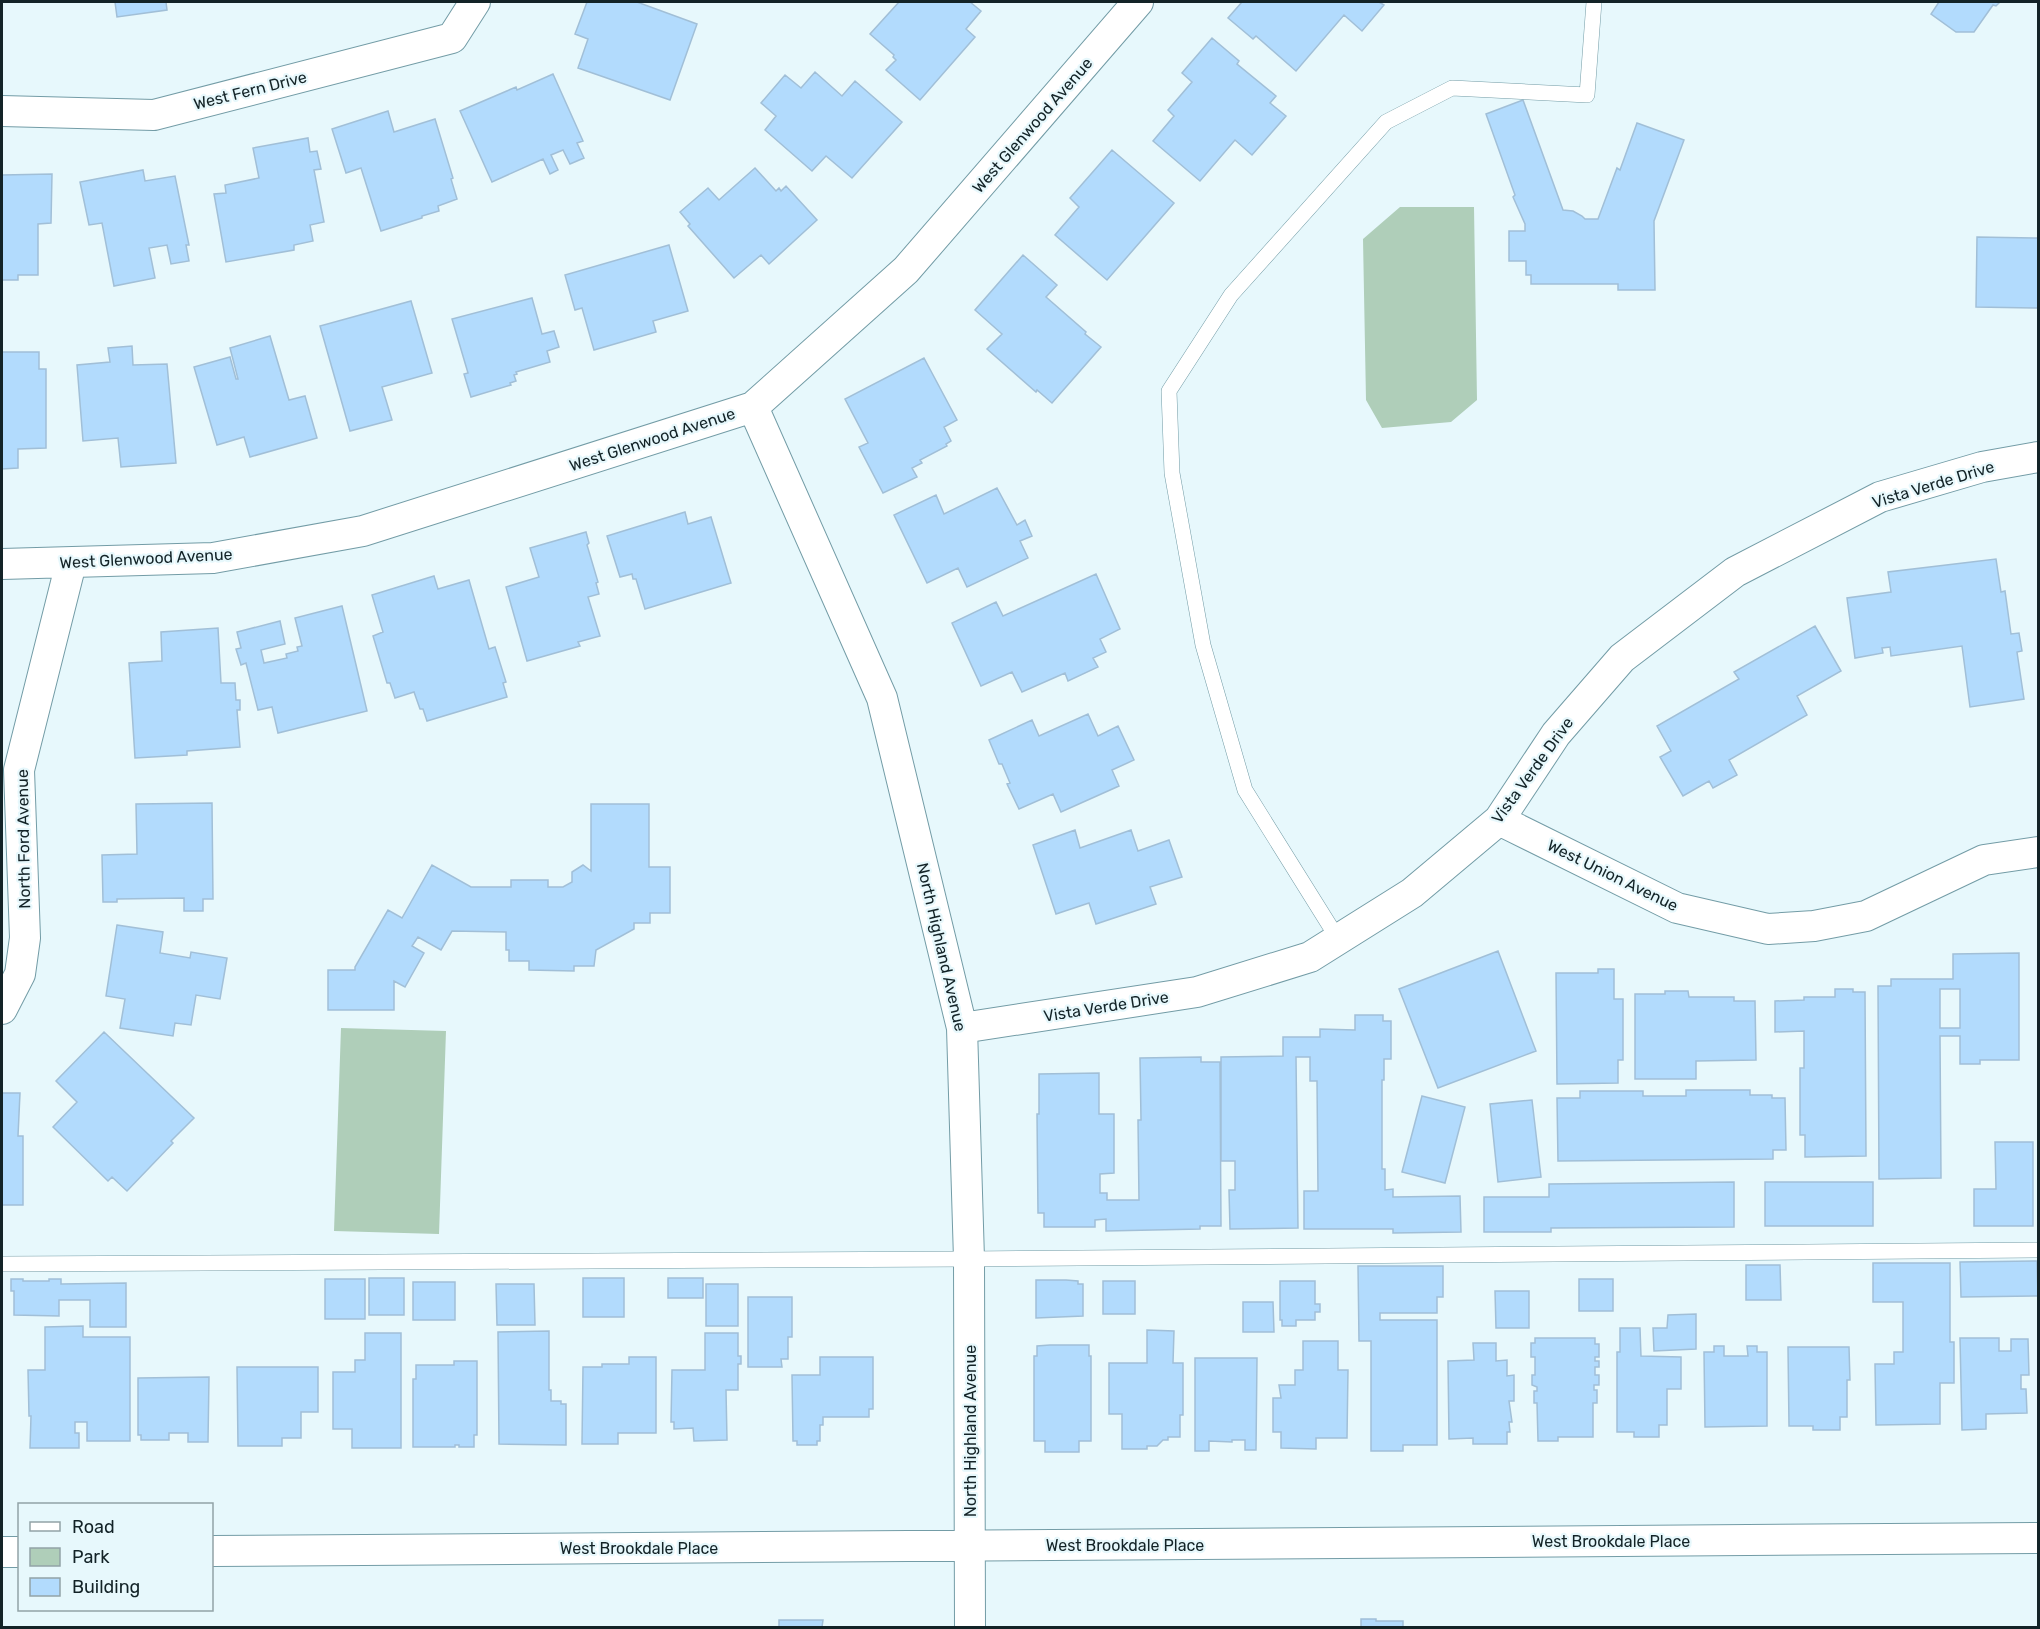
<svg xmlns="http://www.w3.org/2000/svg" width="2040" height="1629" font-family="Rubik,sans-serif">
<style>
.green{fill:#afceb9}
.building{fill:#b2dbfd;stroke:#a1bfd7;stroke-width:1.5;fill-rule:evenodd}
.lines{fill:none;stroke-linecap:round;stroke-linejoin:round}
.lane-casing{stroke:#739ca6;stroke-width:16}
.street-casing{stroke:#739ca6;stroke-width:32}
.lane{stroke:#fff;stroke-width:15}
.street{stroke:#fff;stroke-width:30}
.labels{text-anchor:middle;stroke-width:4.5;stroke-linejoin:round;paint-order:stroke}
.street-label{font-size:16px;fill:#132327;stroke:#e7f8fc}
</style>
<rect width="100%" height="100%" fill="#e7f8fc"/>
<path class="green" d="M1400,207H1474L1477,400L1451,422L1382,428L1366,400L1363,239Z
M341,1028L446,1031L439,1234L334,1231Z"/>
<path class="building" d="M115,2H166L167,10L117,17Z
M587,2H637L697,24L670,100L578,68L588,39L575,34Z
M899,2H970L981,11L966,29L975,37L920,100L886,70L896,60L893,57L894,55L870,34Z
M1242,2H1379L1384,5L1362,31L1344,15L1296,71L1256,36L1253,39L1228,18Z
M1939,2H2000L1996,6L1993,5L1974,32H1956L1931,14Z
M1212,38L1239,61L1237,64L1276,96L1270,103L1286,116L1252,155L1235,140L1200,181L1153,141L1174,116L1168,110L1192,82L1182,73Z
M815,72L842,96L855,81L902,122L852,178L826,156L812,171L765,130L776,116L761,103L785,75L801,88Z
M553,74L583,141L577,143L584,158L570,164L563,150L551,155L558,170L550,174L543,159L492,182L460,111L516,87L517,90Z
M1523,100L1563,210L1573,211L1582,216L1585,219H1598L1617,168L1620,170L1637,123L1684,140L1654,221L1655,290H1618V284H1531V275H1526V261H1509V231H1525V224L1513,197L1515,195L1486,114Z
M388,111L394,132L435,119L453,178L451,179L457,199L438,206L439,211L422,216V218L381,231L361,168L346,173L332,129Z
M308,138L310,152L317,151L321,169L314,170L324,222L310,225L313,241L294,245V250L226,262L214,194L226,193L225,185L259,178L253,148Z
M1112,150L1174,203L1107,280L1055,235L1079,207L1070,198Z
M755,168L776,191L779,188L781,191L786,186L817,220L769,264L761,255L734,278L688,226L690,224L680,212L708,188L719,200Z
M143,170L145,181L175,176L189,245H186L189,261L171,264L167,245L149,248L155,278L114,286L102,223L89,225L80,182Z
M52,174L51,223L38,224V275H18V280H2V175Z
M1977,237L2038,238V308L1976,307Z
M669,245L688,311L653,321L656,332L594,350L582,308L575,310L565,275Z
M1023,255L1057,285L1046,297L1086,332L1085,334L1101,347L1052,403L1037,390L1036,392L987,349L1002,334L975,310Z
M532,298L542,334L554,331L559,347L547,351L550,362L516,372L517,374L514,375L516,381L510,383L511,385L471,397L464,374L468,373L452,319Z
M411,301L432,373L382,387L392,420L350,431L320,326Z
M270,336L289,400L305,396L317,438L250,457L244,437L217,445L194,367L230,357L236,379H238L230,348Z
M132,346L133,365L167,364L176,463L121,467L118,438L83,441L77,365L110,362L108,348Z
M2,352H39V369H46V448L18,449V468L2,469Z
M924,358L957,420L944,427L951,441L946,444L947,446L920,460L922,463L912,468L917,477L883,493L859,447L868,443L845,399Z
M997,488L1017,525L1025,520L1032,536L1020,541L1028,558L967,587L958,568L927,583L894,515L936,495L944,514Z
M685,512L688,524L711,517L731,583L645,609L636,579H633L632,574L620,577L607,536Z
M586,532L589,543L587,545L598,582L596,583L599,594L588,597L600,636L578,642L580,646L527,661L506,587L539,577L530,548Z
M1996,559L2001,592L2005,591L2011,634L2019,633L2022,651L2017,652L2024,699L1970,707L1962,646L1891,656L1890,647L1882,648L1883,653L1855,658L1847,598L1891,592L1888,572Z
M1096,574L1120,629L1100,639L1106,652L1093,658L1098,667L1068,681L1065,673L1022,692L1012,672L981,686L952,623L996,602L1003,616Z
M434,576L438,589L469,580L489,649L495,647L506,682L503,683L507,697L427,721L423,709H420L414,692L395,698L390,683H387L373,636L383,632L372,595Z
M342,606L367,711L278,733L272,707L258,710L246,663L241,665L236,649L241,648L237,632L280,621L285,644L261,650L264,663L287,658L286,654L298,651L297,647L302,646L295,618Z
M1815,626L1841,671L1797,696L1807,715L1729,760L1737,775L1713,788L1709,781L1683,796L1660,757L1671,751L1657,726L1739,679L1734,672Z
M218,628L221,683H235L236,700H240V710H237L240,747L187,751V755L135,758L129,663L162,661L161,632Z
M1088,714L1098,736L1118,726L1134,760L1112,770L1119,786L1061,812L1053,794L1019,809L1007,784L1010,783L1002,764H999L989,740L1032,720L1039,736Z
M212,803L213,899H203V911H184V898L117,899V902H103L102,855L137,854L136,804Z
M591,804H649V867H670V913H650V923H634V929L596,950L594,966H574V971L529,970V961H509V950H506V932L452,931L441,950L418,937L412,946L424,953L405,987L394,981V1010H328V970H355V967L388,910L402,918L432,865L471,887H511V880H548V887H563L572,882V872L583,865L591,871Z
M1075,830L1080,848L1131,830L1138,851L1169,840L1182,877L1150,887L1156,904L1096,924L1089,903L1056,914L1033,845Z
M117,925L163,932L160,953L190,958L191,952L227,958L220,999L196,995L191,1025L175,1023L173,1036L120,1028L125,999L106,996Z
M1498,951L1536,1051L1438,1088L1399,989Z
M2019,953V1060H1980V1064H1960V1036H1940L1941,1178L1879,1179L1878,986H1891V979H1953V954ZM1940,989H1960V1028H1940Z
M1598,969H1614V999H1623V1060H1618V1083L1557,1084L1556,973H1598Z
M1835,989H1853V992H1865L1866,1156L1805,1157V1135H1800V1068H1804V1031L1775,1032V1001L1804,1000V997H1835Z
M1665,991H1688L1689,997H1734V1001H1755L1756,1060L1696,1061V1079H1635V994H1665Z
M1355,1015H1383V1021H1391V1059H1384V1080H1382V1169H1385V1190L1393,1189V1197L1460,1196L1461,1232L1393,1233V1229H1304V1191H1318L1317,1081H1310V1057H1296L1298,1228L1230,1229L1229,1190H1235V1161H1221V1057L1283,1056V1037H1320V1029L1355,1030Z
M104,1032L194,1118L171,1141L173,1143L127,1191L112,1177L108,1181L53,1127L77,1102L56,1081Z
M1201,1057V1062H1220L1221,1226H1200V1229L1106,1231V1219L1095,1220V1227H1044V1213H1038L1037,1114H1039V1074L1099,1073V1114H1114V1173L1100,1174V1193H1107V1200H1139L1138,1120H1141L1140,1058Z
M1686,1090H1750V1095H1772V1098H1785L1786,1150H1773V1159L1558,1161L1557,1098H1580V1091H1643V1096H1686Z
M2,1093H20L18,1136H23V1205H2Z
M1422,1096L1465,1107L1445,1183L1402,1172Z
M1532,1100L1541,1177L1498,1182L1490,1104Z
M1995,1142H2033V1226H1974V1189H1996Z
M1734,1182V1227L1551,1228V1232H1484V1197H1549V1184Z
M1765,1182H1873V1226H1765Z
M2037,1261L2038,1296L1961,1297L1960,1262Z
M1873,1263H1950V1342H1954V1383H1940V1424L1876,1425L1875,1364H1894V1352H1903V1302H1873Z
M1746,1265H1780L1781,1300H1746Z
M1358,1266H1443V1297H1437V1313H1380V1320H1437V1445H1403V1451H1371V1341H1359Z
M369,1278H404V1315H369Z
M583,1278H624V1317H583Z
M668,1278H703V1298H668Z
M11,1279H23V1281H49V1279H61V1284L126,1283V1327H90V1300H59V1316L14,1315V1291H11Z
M325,1279H365V1319H325Z
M1579,1279H1613V1311H1579Z
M1036,1280H1066L1078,1281V1284H1083V1316L1036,1318Z
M1103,1281H1135V1314H1103Z
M1280,1281H1315V1304H1320V1312H1315V1320H1296V1326H1282V1320H1280Z
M413,1282H455V1320H413Z
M496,1284H534L535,1325H497Z
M706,1284H738V1326H706Z
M1495,1291H1529V1328H1496Z
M748,1297H792V1337H788V1359H781L782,1367H748Z
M1243,1302H1273L1274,1332H1243Z
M1696,1314V1349L1654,1351L1653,1328H1667L1668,1315Z
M83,1326V1337H130V1441H87V1422H75V1433H79V1448H30L31,1416H29L28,1370H45V1327Z
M1620,1328H1640L1641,1356L1681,1357V1389H1667V1425H1659V1437H1634V1432H1617V1352H1620Z
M1147,1330L1174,1331L1173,1363H1183V1415H1180V1437H1168V1440H1163L1157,1446H1147V1449H1122V1414H1109V1363H1147Z
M549,1331V1390H551V1401H561V1404H566V1445L499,1444L498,1332Z
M365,1333H401V1448H352V1429H333V1372H355V1360H365Z
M705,1333H738V1356H741V1364H738V1390H726L727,1440L694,1441L693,1428L674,1429V1422H671L672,1370H705Z
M1535,1338H1595V1344H1599V1357H1595V1361H1599V1367H1595V1375H1599V1385H1594V1390H1597V1403H1593V1437H1558V1441H1538L1537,1403H1534V1391H1537V1387L1532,1385V1375H1535V1357H1531V1343H1535Z
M1960,1338H1999V1351H2011V1339H2028L2029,1375H2021V1389H2026L2027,1413L1986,1414V1429L1962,1430Z
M1303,1341H1338V1370H1348L1347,1438H1316V1449L1281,1448V1432H1273V1398H1281L1279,1385H1295V1370H1303Z
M1473,1343H1496V1361L1507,1360V1376L1514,1375V1401H1509L1512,1422H1509L1510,1432H1507V1444H1473V1438L1449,1439L1448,1361L1474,1360Z
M1050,1345H1089V1356H1091V1441H1079V1452H1045V1441H1034V1356H1037V1346Z
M1714,1346H1724V1356H1748L1747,1346H1757V1352H1767V1426L1705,1427L1704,1352H1714Z
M1788,1347H1849L1850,1380H1847V1417H1840V1430H1813V1426H1789Z
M629,1357H656V1433H618V1444H582L583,1367H602V1364H629Z
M820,1357H873V1409H869V1417H823V1425H820V1441H817V1445H797V1441H793L792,1375H820Z
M1195,1358H1257L1256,1450H1245V1440H1232V1442L1209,1441V1451H1195Z
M454,1361H477V1435H474V1447H459V1445H455V1447H413V1379H416V1365H454Z
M237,1367H318V1412H301V1438H282V1446H238Z
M209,1377L208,1442H188V1433H169V1440H141V1435H138V1378Z
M1361,1619H1376V1621H1403V1628H1361Z
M779,1620H823L822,1627L854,1628H779Z"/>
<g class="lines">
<defs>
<path id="lane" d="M1338,939L1245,790L1203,645L1172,473L1169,391L1231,295L1386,122L1452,88L1587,95L1594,2
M2,1264L969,1259L2038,1250"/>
<path id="street" d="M2,111L154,115L452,38L475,2
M753,407L882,698L962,1028L969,1259L970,1628
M2,564L213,558L363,531L753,407L906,270L1138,2
M1499,820L1677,908L1768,929L1814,926L1866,916L1984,860L2038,852
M2,1009L20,974L25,938L19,770L71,563
M962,1028L1197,992L1310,957L1412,893L1499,820L1556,734L1622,658L1735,572L1880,497L1982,467L2038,457
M212,1551L2038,1538
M2,1552H20"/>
</defs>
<use href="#lane" class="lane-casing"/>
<use href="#street" class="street-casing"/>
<use href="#lane" class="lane"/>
<use href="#street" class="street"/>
</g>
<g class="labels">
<g class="street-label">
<text transform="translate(250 90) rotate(-14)" y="6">West Fern Drive</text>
<text transform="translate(1032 125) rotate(-49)" y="6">West Glenwood Avenue</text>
<text transform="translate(652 439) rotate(-18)" y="6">West Glenwood Avenue</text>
<text transform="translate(1933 484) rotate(-17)" y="6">Vista Verde Drive</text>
<text transform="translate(146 558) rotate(-3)" y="6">West Glenwood Avenue</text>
<text transform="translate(1532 770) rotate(-54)" y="6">Vista Verde Drive</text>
<text transform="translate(23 839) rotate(-91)" y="6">North Ford Avenue</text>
<text transform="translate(1613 875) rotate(26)" y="6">West Union Avenue</text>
<text transform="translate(942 947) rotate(77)" y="6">North Highland Avenue</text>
<text transform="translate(1106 1006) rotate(-9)" y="6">Vista Verde Drive</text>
<text transform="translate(970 1431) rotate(-90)" y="6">North Highland Avenue</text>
<text x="1611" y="1547">West Brookdale Place</text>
<text x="1125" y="1551">West Brookdale Place</text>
<text x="639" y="1554">West Brookdale Place</text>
</g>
</g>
<rect width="2040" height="1629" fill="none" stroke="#132327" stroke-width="6"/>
<rect x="18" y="1503" width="195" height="108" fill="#e7f8fc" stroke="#92a3a7" stroke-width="1.5"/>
<rect x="30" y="1522" width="30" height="9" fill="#ffffff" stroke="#92a3a7" stroke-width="1.5"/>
<text x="72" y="1533" font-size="18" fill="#132327">Road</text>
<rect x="30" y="1548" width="30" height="18" fill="#afceb9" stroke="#92a3a7" stroke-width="1.5"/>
<text x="72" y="1563" font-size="18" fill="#132327">Park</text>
<rect x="30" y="1578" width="30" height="18" fill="#b2dbfd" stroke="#92a3a7" stroke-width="1.5"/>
<text x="72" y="1593" font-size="18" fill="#132327">Building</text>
</svg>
